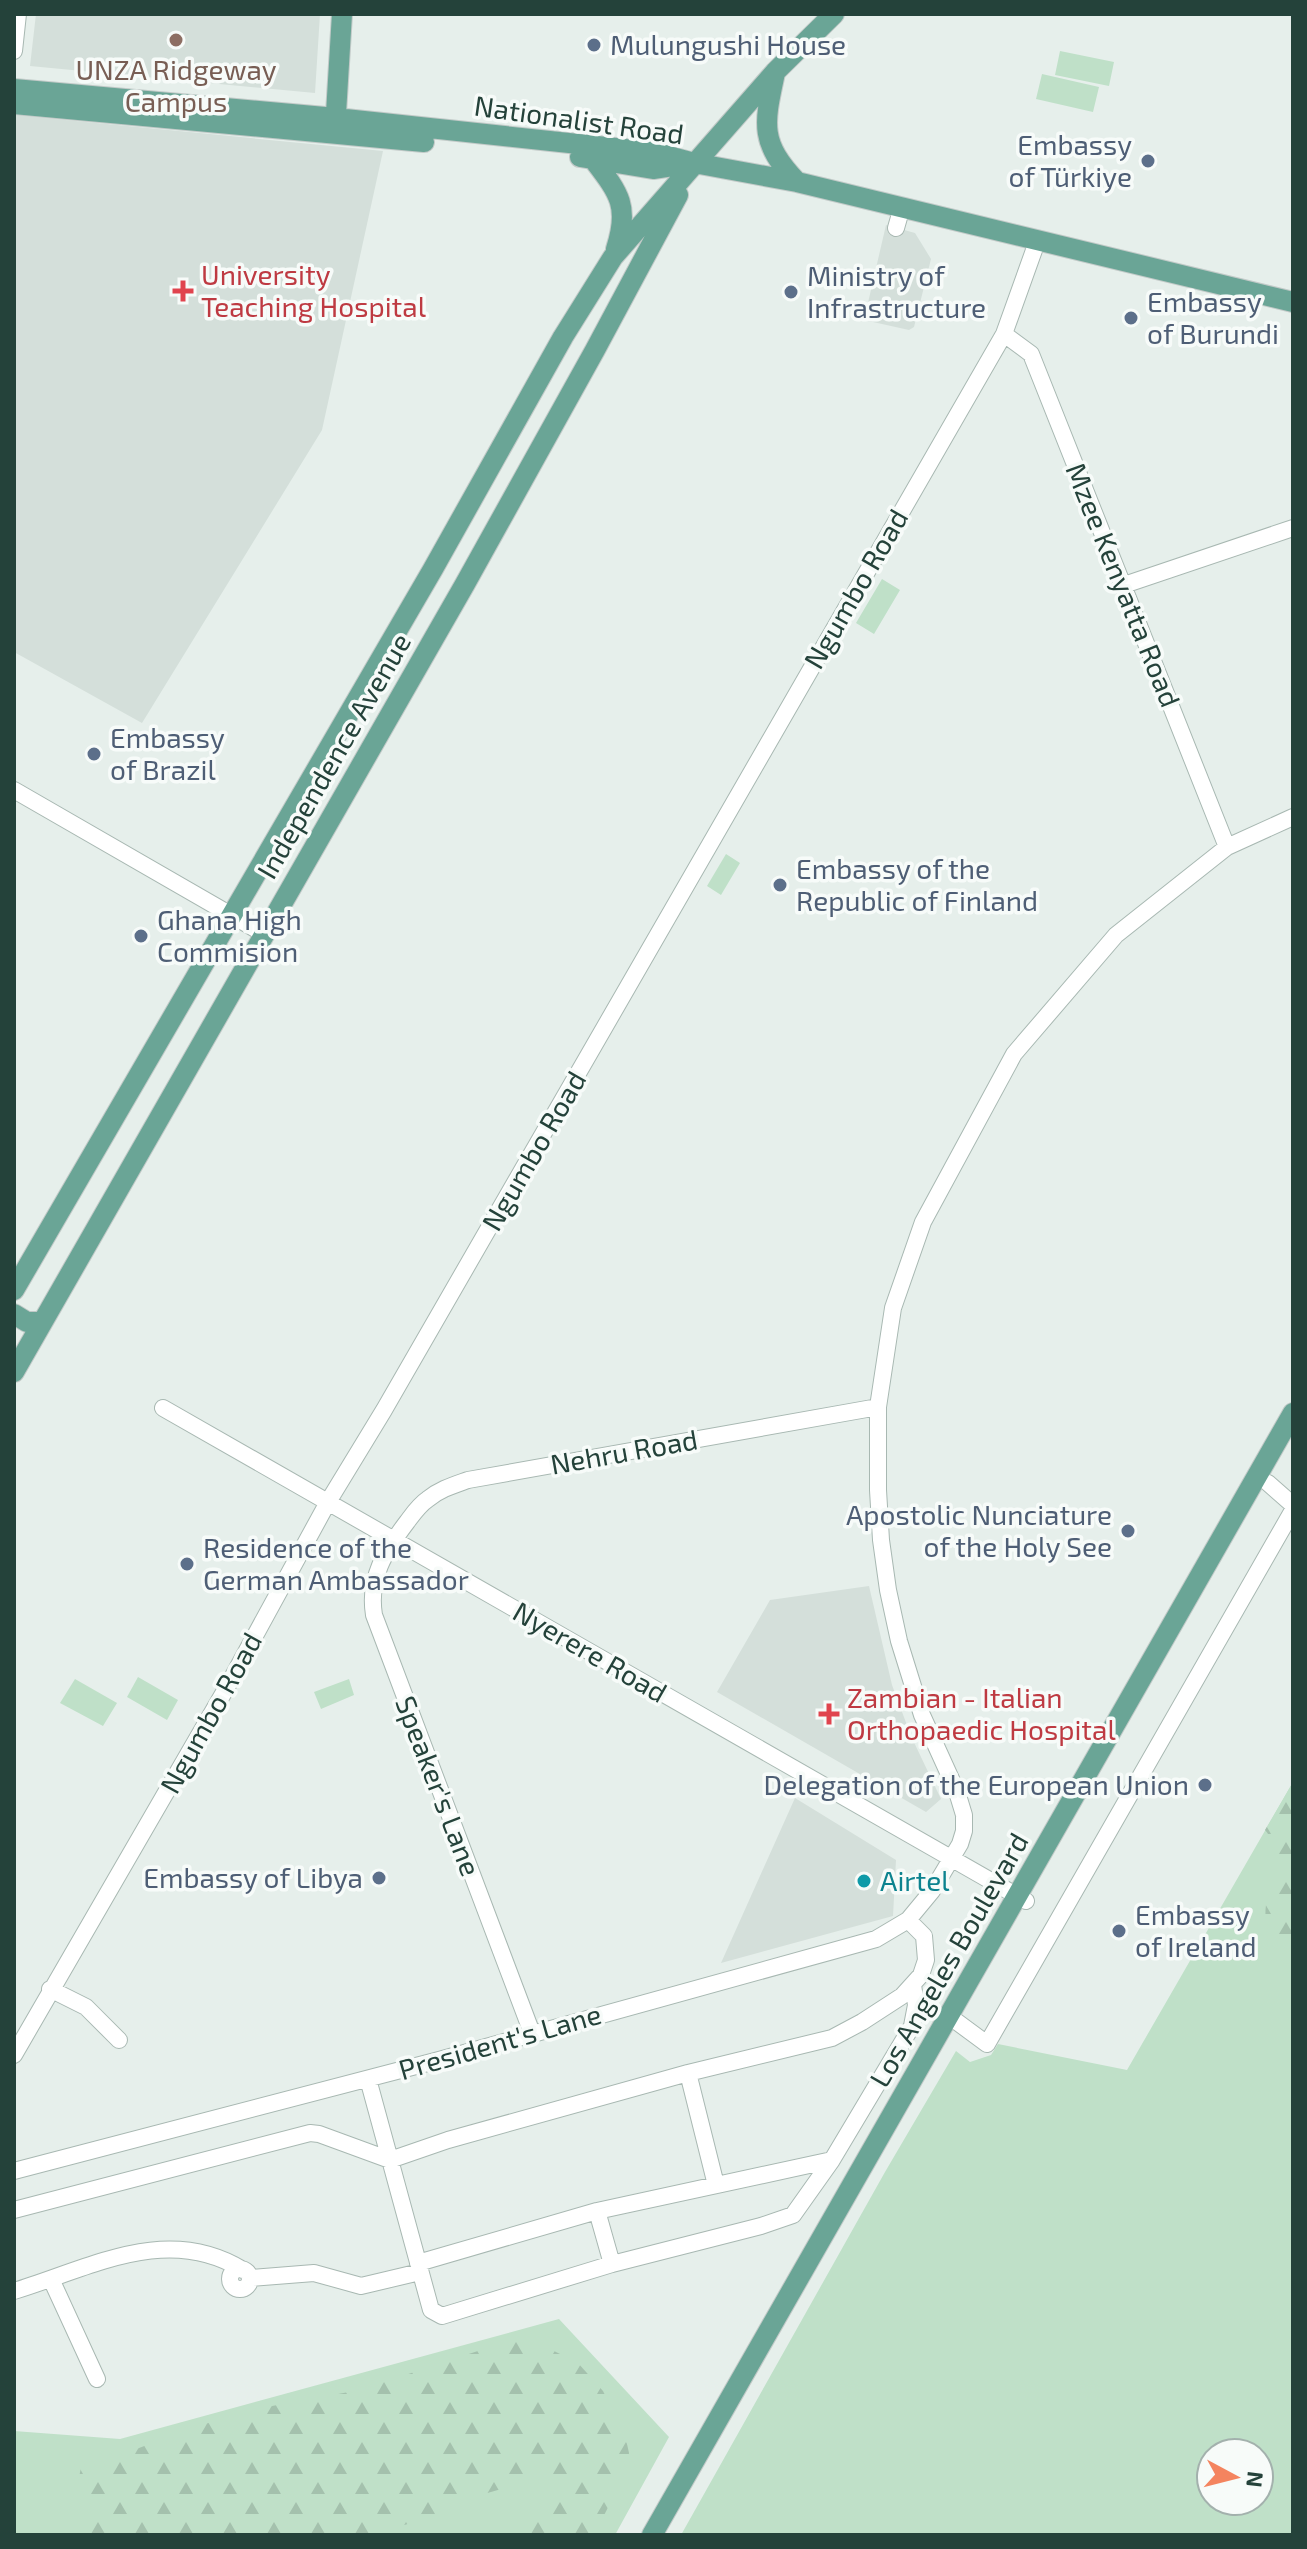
<svg xmlns="http://www.w3.org/2000/svg" width="1307" height="2549" font-family="'Exo 2',sans-serif">
<style>
.built{fill:#d4dfda}
.grass{fill:#bfe0c8;fill-rule:evenodd}
.forest{fill:url(#forest-firs)}
.lines{fill:none;stroke-linecap:round;stroke-linejoin:round}
.minor-casing{stroke:#a8b8b2;stroke-width:18}
.major-casing{stroke:#c2cac8;stroke-width:22}
.minor{stroke:#fff;stroke-width:16}
.major{stroke:#6aa596;stroke-width:20}
.education-dot{fill:#8d6e63;stroke:#f7fbf9;stroke-width:3}
.service-dot{fill:#5c6f8a;stroke:#f7fbf9;stroke-width:3}
.health-dot{fill:#e0444e;stroke:#f7fbf9;stroke-width:3}
.culture-dot{fill:#0f9aa8;stroke:#f7fbf9;stroke-width:3}
.labels{text-anchor:middle;stroke-width:7;stroke-linejoin:round;paint-order:stroke}
.service-label{font-size:28px;fill:#4e5e75;stroke:#f7fbf9;text-anchor:start}
.education-label{font-size:28px;fill:#785e54;stroke:#f7fbf9}
.street-label{font-size:28px;fill:#24423a;stroke:#f7fbf9}
.health-label{font-size:28px;fill:#be3a42;stroke:#f7fbf9;text-anchor:start}
.culture-label{font-size:28px;fill:#0d838f;stroke:#f7fbf9;text-anchor:start}
</style>
<defs>
<pattern id="forest-firs" width="22" height="20" patternUnits="userSpaceOnUse" patternTransform="scale(2)"><rect width="22" height="20" fill="#bfe0c8"/><path d="M5 1l3.5 6h-7zM16 11l3.5 6h-7z" fill="#a4c1ad"/></pattern>
</defs>
<rect width="100%" height="100%" fill="#e6efeb"/>
<path class="built" d="M36,14H320L315,93L30,66Z
M14,115L383,151L322,430L142,723L14,652Z
M886,225L915,233L931,259L914,327L909,330L864,320Z
M869,1586L892,1685L911,1736L941,1799L926,1812L717,1692L770,1600Z
M795,1798L896,1860L893,1916L721,1963Z"/>
<path class="grass" d="M1060,51L1114,62L1109,86L1055,75Z
M1042,74L1099,87L1093,112L1036,99Z
M882,579L900,590L874,634L856,623Z
M726,854L740,863L721,895L707,886Z
M138,1677L178,1700L167,1720L127,1697Z
M75,1679L117,1703L103,1726L60,1703Z
M349,1679L354,1695L321,1709L314,1692Z
M1293,1782V2535H681L885,2172L956,2051L970,2062L991,2055L998,2044L1127,2070ZM1211,2453H1259V2501H1211Z
M559,2319L669,2437L615,2535H14V2431L120,2439Z"/>
<path class="forest" d="M1293,1782V1944L1272,1940C1251,1909 1289,1857 1265,1830Z
M525,2340L534,2341L578,2363L603,2391L625,2435L629,2453L627,2470L594,2535H517L524,2522L559,2495L563,2481L544,2476L527,2477L512,2486L477,2496L445,2514L367,2535L91,2534C83,2514 72,2479 85,2460L131,2451L203,2424L243,2417L272,2406L360,2390L502,2343Z"/>
<g class="lines">
<defs>
<path id="minor" d="M14,51L18,14
M896,228L902,207
M1004,334L1031,354L1227,847
M1124,585L1293,528
M14,790L264,934
M163,1408L1026,1901
M1268,1483L1293,1505
M50,1989L86,2007L119,2040
M949,2016L987,2044L1293,1510
M532,2033L374,1615C368,1578 385,1551 407,1522C413,1514 419,1505 428,1499C440,1489 454,1485 468,1480L878,1407
M14,2055L227,1687L328,1502L384,1410L1004,334L1038,239
M688,2073L716,2185
M368,2079L431,2310L442,2316L612,2264L761,2226L793,2215L832,2160L912,2026L916,2005L913,1985
M14,2171L439,2060L876,1939L908,1920L932,1891L960,1844L964,1831V1815L957,1792L922,1715L899,1641L888,1590L881,1540L878,1490V1407L893,1308L923,1222L1014,1054L1116,935L1227,847L1293,817
M14,2210L310,2133L319,2134L390,2160L448,2140L688,2073L832,2038L862,2022L902,1996L921,1975L926,1960L924,1936L908,1920
M597,2211L612,2264
M418,2263L597,2211L832,2160
M230 2279a10 10 0 1 1 20 0a10 10 0 1 1-20 0Z
M250,2278L314,2273L361,2286L420,2272
M51,2279L97,2379
M14,2291C90,2268 167,2223 243,2270"/>
<path id="major" d="M775,73C764,124 759,142 797,182
M14,89L336,118L653,152L694,163L797,182L1293,302
M14,104L424,142
M335,130L342,14
M580,157L653,169L686,164
M593,159C619,193 630,206 616,249
M14,1290L433,569L563,337L613,257L775,72L834,14
M14,1314L27,1322H42
M14,1372L465,584L595,350L678,195
M652,2535L1293,1413"/>
</defs>
<use href="#minor" class="minor-casing"/>
<use href="#major" class="major-casing"/>
<use href="#minor" class="minor"/>
<use href="#major" class="major"/>
</g>
<circle class="education-dot" cx="176" cy="40" r="8"/>
<g class="service-dot">
<circle cx="594" cy="45" r="8"/>
<circle cx="1148" cy="161" r="8"/>
<circle cx="791" cy="292" r="8"/>
<circle cx="1131" cy="318" r="8"/>
<circle cx="94" cy="754" r="8"/>
<circle cx="780" cy="885" r="8"/>
<circle cx="141" cy="936" r="8"/>
<circle cx="1128" cy="1531" r="8"/>
<circle cx="187" cy="1564" r="8"/>
<circle cx="1205" cy="1785" r="8"/>
<circle cx="379" cy="1878" r="8"/>
<circle cx="1119" cy="1931" r="8"/>
</g>
<g class="health-dot">
<path d="M179 279h8v8h8v8h-8v8h-8v-8h-8v-8h8z"/>
<path d="M825 1702h8v8h8v8h-8v8h-8v-8h-8v-8h8z"/>
</g>
<circle class="culture-dot" cx="864" cy="1881" r="8"/>
<g class="labels">
<g class="service-label">
<text x="610" y="55">Mulungushi House</text>
<text x="1132" y="155" text-anchor="end">Embassy<tspan x="1132" dy="32">of Türkiye</tspan></text>
<text x="807" y="286">Ministry of<tspan x="807" dy="32">Infrastructure</tspan></text>
<text x="1147" y="312">Embassy<tspan x="1147" dy="32">of Burundi</tspan></text>
<text x="110" y="748">Embassy<tspan x="110" dy="32">of Brazil</tspan></text>
<text x="796" y="879">Embassy of the<tspan x="796" dy="32">Republic of Finland</tspan></text>
<text x="157" y="930">Ghana High<tspan x="157" dy="32">Commision</tspan></text>
<text x="1112" y="1525" text-anchor="end">Apostolic Nunciature<tspan x="1112" dy="32">of the Holy See</tspan></text>
<text x="203" y="1558">Residence of the<tspan x="203" dy="32">German Ambassador</tspan></text>
<text x="1189" y="1795" text-anchor="end">Delegation of the European Union</text>
<text x="363" y="1888" text-anchor="end">Embassy of Libya</text>
<text x="1135" y="1925">Embassy<tspan x="1135" dy="32">of Ireland</tspan></text>
</g>
<g class="education-label">
<text x="176" y="80">UNZA Ridgeway<tspan x="176" dy="32">Campus</tspan></text>
</g>
<g class="street-label">
<text transform="translate(579 120) rotate(8)" y="10">Nationalist Road</text>
<text transform="translate(1123 585) rotate(68)" y="10">Mzee Kenyatta Road</text>
<text transform="translate(856 589) rotate(-60)" y="10">Ngumbo Road</text>
<text transform="translate(334 756) rotate(-60)" y="10">Independence Avenue</text>
<text transform="translate(534 1151) rotate(-60)" y="10">Ngumbo Road</text>
<text transform="translate(624 1452) rotate(-10)" y="10">Nehru Road</text>
<text transform="translate(590 1652) rotate(30)" y="10">Nyerere Road</text>
<text transform="translate(211 1713) rotate(-61)" y="10">Ngumbo Road</text>
<text transform="translate(438 1786) rotate(69)" y="10">Speaker's Lane</text>
<text transform="translate(949 1960) rotate(-60)" y="10">Los Angeles Boulevard</text>
<text transform="translate(500 2042) rotate(-16)" y="10">President's Lane</text>
</g>
<g class="health-label">
<text x="201" y="285">University<tspan x="201" dy="32">Teaching Hospital</tspan></text>
<text x="847" y="1708">Zambian - Italian<tspan x="847" dy="32">Orthopaedic Hospital</tspan></text>
</g>
<g class="culture-label">
<text x="880" y="1891">Airtel</text>
</g>
</g>
<rect width="1307" height="2549" fill="none" stroke="#24423a" stroke-width="32"/>
<g transform="translate(1235 2477) rotate(97)"><circle r="38" fill="#f7fbf9" stroke="#a3b1ad" stroke-width="2"/>
<path d="M0-6L14 30L0 20L-14 30Z" fill="#f4845f"/>
<text y="-12" font-size="22" font-weight="bold" text-anchor="middle" fill="#24423a">N</text>
</g>
</svg>
